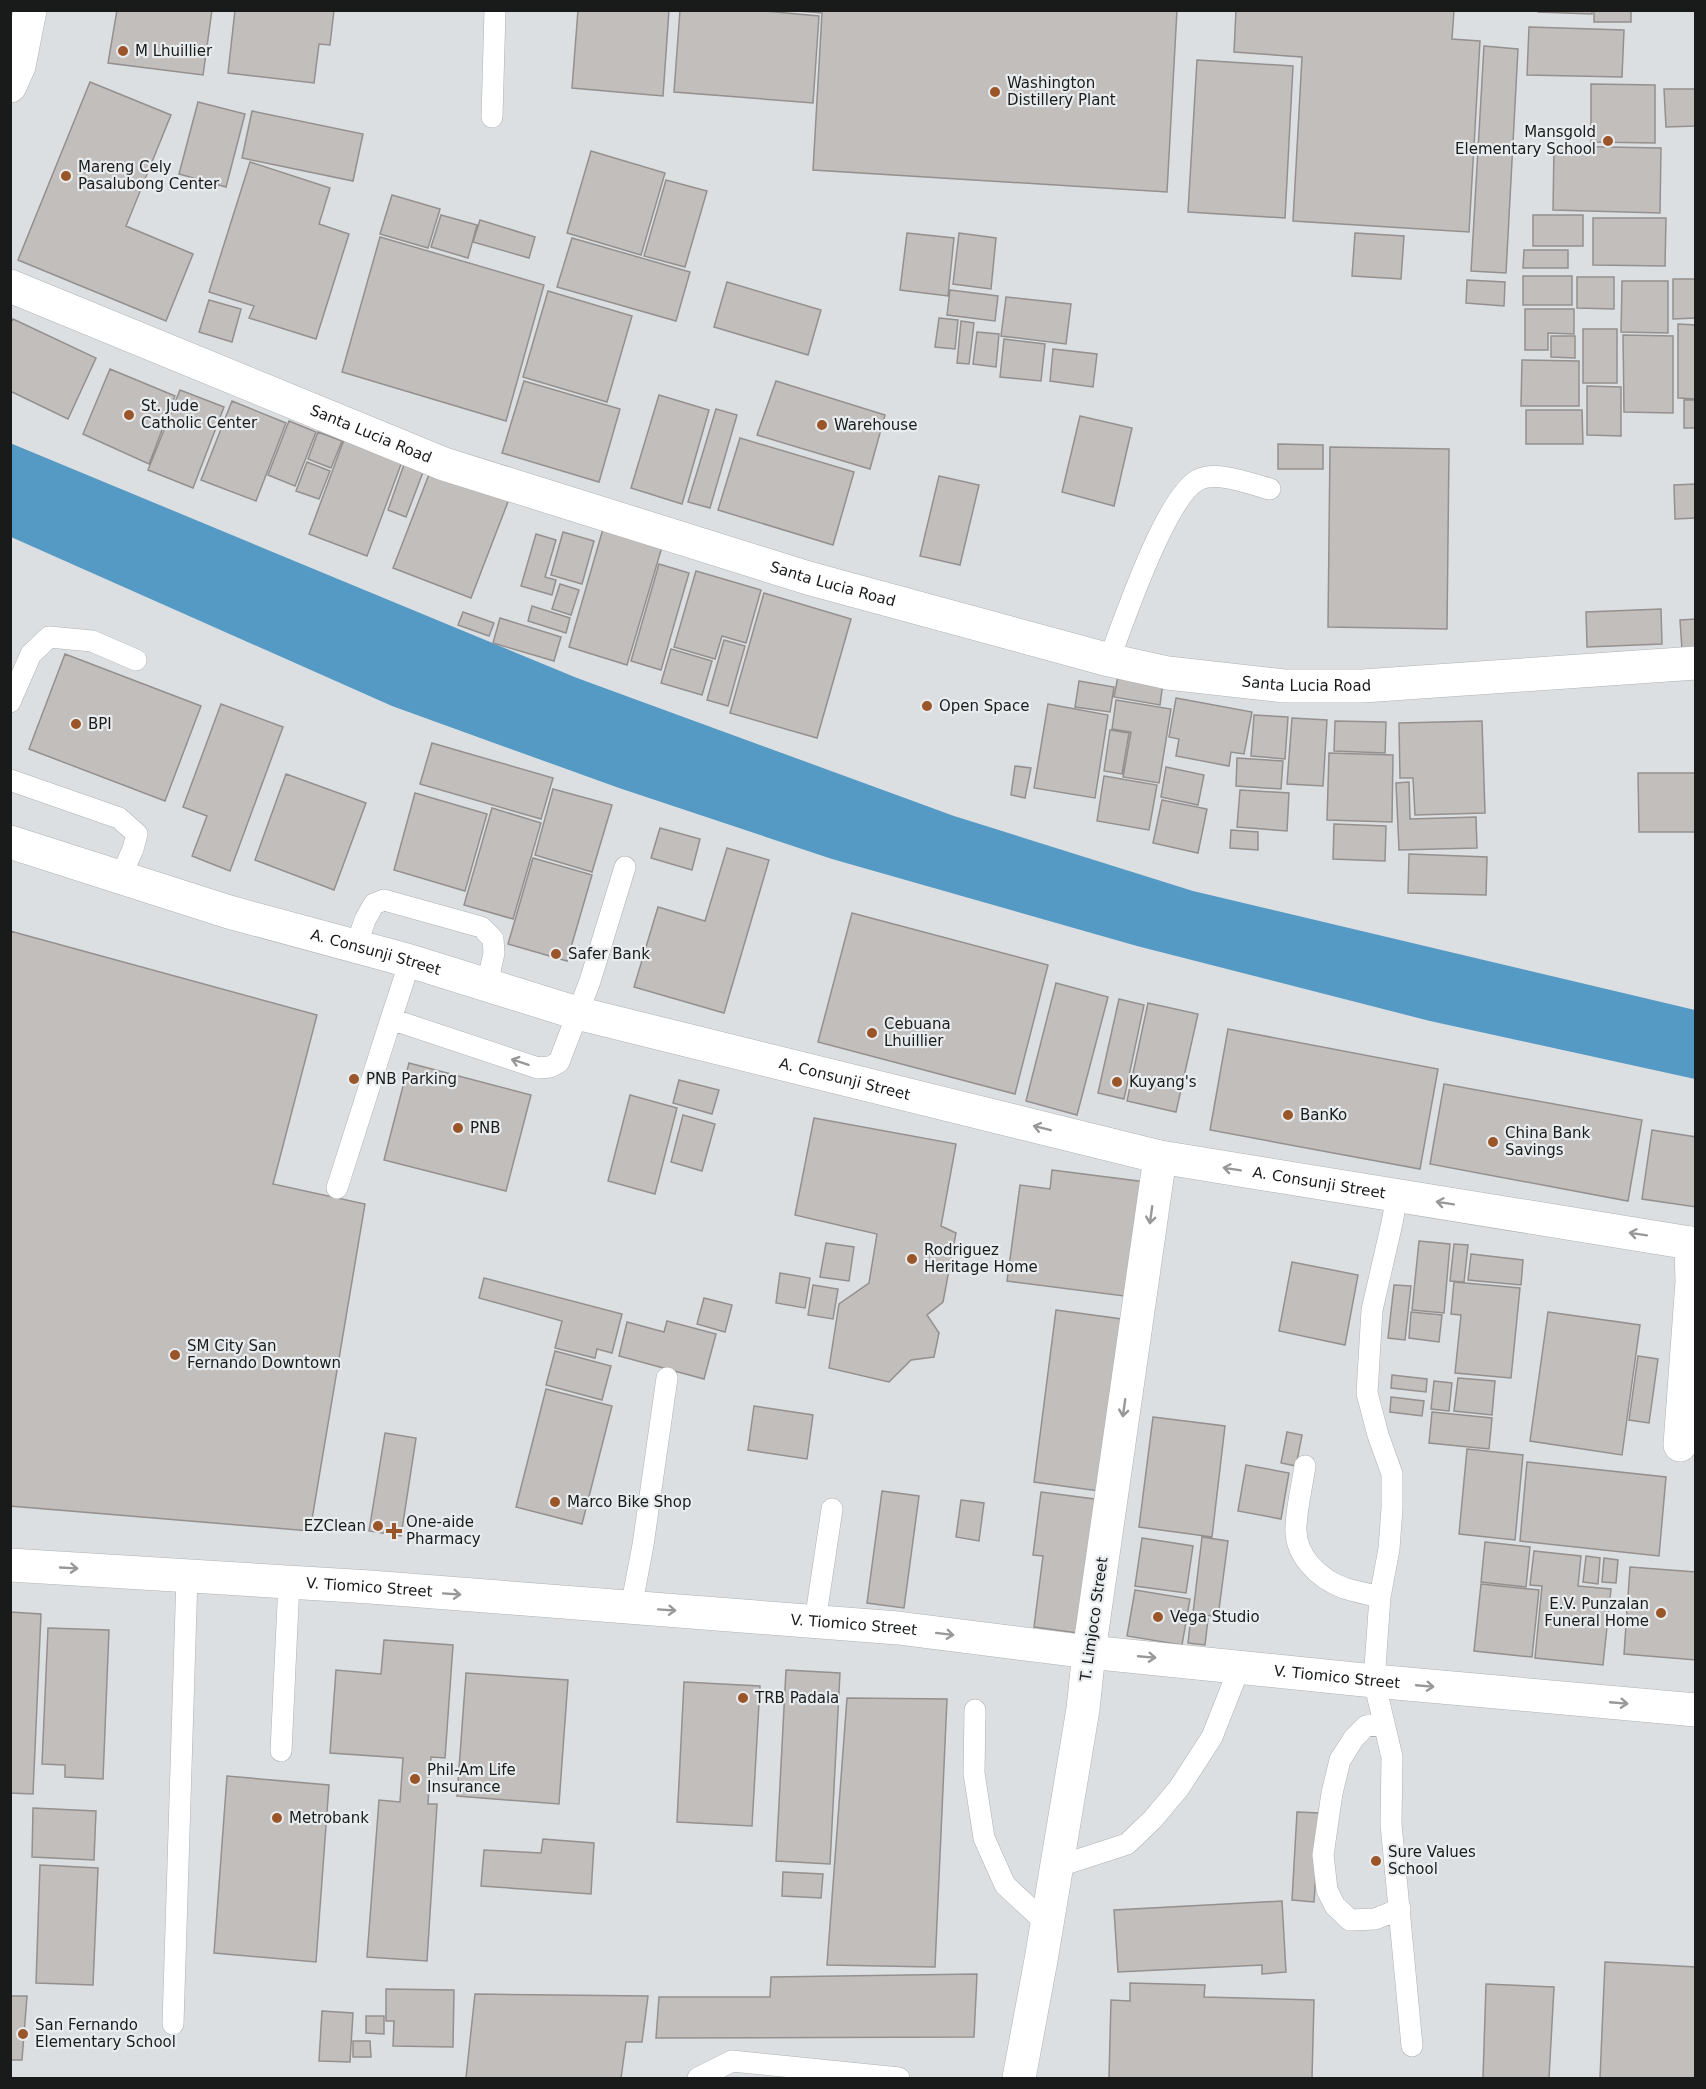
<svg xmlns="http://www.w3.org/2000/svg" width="1706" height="2089" font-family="'DejaVu Sans',sans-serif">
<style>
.water{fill:#5599c5}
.building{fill:#c1bebc;stroke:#94908f;stroke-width:1.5}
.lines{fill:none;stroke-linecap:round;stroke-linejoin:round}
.service-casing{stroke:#aeb1b3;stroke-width:22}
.minor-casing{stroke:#aeb1b3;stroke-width:34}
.tertiary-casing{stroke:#aeb1b3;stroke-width:34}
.secondary-casing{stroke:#aeb1b3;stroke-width:34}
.service{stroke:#fff;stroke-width:21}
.minor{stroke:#fff;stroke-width:33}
.tertiary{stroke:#fff;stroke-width:33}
.secondary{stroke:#fff;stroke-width:33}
.oneway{stroke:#989898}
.poi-dot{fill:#9a5529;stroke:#e9ecee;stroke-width:2}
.labels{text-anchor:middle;stroke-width:4.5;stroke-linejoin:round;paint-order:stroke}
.poi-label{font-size:15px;fill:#191b1b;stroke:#e9ecee;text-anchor:start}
.street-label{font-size:15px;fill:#191b1b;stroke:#e9ecee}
</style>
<rect width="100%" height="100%" fill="#dcdfe1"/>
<path class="water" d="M10,443L577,678L954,816L1193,891L1695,1010V1079L1430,1021L1137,946L832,859L619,788L392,706L11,537Z"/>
<path class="building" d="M117,10H212L203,75L108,63Z
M235,10H334L330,45L319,44L314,83L228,73Z
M578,10H669L663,96L572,88Z
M680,10H755L819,16L813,103L674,92Z
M786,10H1177L1167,192L813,170L822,13Z
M1236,10H1454L1452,39L1480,41L1469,232L1293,221L1302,57L1234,52Z
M1538,10H1592V14L1538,12Z
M1594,10H1631V22H1594Z
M1529,27L1624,30L1622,77L1527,75Z
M1484,46L1518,49L1506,273L1471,271Z
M1197,60L1293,66L1285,218L1188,212Z
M90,82L171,115L126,226L193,254L166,321L18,260Z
M1591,84L1655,85V143L1591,142Z
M1664,89H1696V126L1666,127Z
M198,102L245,114L226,187L179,174Z
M252,111L363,134L353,181L242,158Z
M1554,146L1661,148L1660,213L1553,210Z
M591,151L665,173L641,255L567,233Z
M250,162L330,188L319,224L349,234L316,339L249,318L254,306L209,292Z
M666,180L707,191L685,267L644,256Z
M392,195L440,209L428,248L380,234Z
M441,215L477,225L468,258L431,247Z
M1533,215H1583V246H1533Z
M1593,218H1666L1665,266L1593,265Z
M480,220L535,237L529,258L473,242Z
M907,233L954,238L948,296L900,290Z
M959,233L996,238L991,289L953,284Z
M1355,233L1404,236L1401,279L1352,276Z
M380,237L544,285L506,421L342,372Z
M572,238L690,272L676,321L557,287Z
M1524,250H1568V268H1523Z
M1523,276H1572V305H1523Z
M1577,277H1614V309L1577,308Z
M1673,279H1696V318L1673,319Z
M1467,280L1505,282L1504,306L1466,303Z
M1622,281H1668V333L1621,332Z
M727,282L821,310L808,355L714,327Z
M950,290L998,296L995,321L947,315Z
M548,291L632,316L607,402L523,377Z
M1006,297L1071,304L1066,344L1001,336Z
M209,300L241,309L232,342L199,332Z
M1525,309H1574V334L1548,333V350H1525Z
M939,318L958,320L955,349L935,347Z
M13,319L96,358L68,419L10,391V325Z
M961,321L974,323L969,364L957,363Z
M1678,324L1696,325V399L1678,398Z
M1583,329H1617V383H1583Z
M977,332L999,334L996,367L973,364Z
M1623,335L1673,336V413L1624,412Z
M1551,336H1575V358L1551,357Z
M1004,339L1045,344L1041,381L1000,377Z
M1053,349L1097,354L1093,387L1050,381Z
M1522,360L1579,361V406H1521Z
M110,369L175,396L149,464L83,434Z
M524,381L620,409L599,482L502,453Z
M776,381L885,415L870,469L757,435Z
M1587,386L1621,387V436L1587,435Z
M180,390L224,407L193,488L148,470Z
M659,395L709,410L682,504L631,488Z
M1684,400H1696V428H1684Z
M232,401L286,423L256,501L201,480Z
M716,409L737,415L710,508L688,502Z
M1526,410H1582L1583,444H1526Z
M1080,416L1132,428L1114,506L1062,492Z
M289,421L316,432L295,486L268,475Z
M318,432L342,441L331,468L308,459Z
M345,437L403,459L367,556L309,534Z
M740,438L854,472L833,545L718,510Z
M1278,444L1323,445V469H1278Z
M1330,447L1449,449L1447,629L1328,627Z
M406,459L425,467L406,517L388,510Z
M307,462L330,471L319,499L296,491Z
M433,464L511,494L471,598L393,568Z
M939,476L979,485L960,565L920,556Z
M1696,484V518L1675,519L1674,485Z
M603,529L662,547L627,665L569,647Z
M563,532L594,541L582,584L551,575Z
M536,534L556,540L545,577L556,580L552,595L521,586Z
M659,564L689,573L661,670L631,661Z
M696,571L761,590L746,643L722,636L715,659L674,647Z
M560,584L579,590L571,615L552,609Z
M764,593L851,619L817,738L730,713Z
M532,606L570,618L566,633L528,621Z
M1661,609L1662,644L1587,647L1586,612Z
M463,612L494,623L489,636L458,625Z
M500,618L561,637L554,661L493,643Z
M1696,619V650H1682L1680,620Z
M724,640L745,646L728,706L707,700Z
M671,649L712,661L702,695L661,683Z
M65,654L201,706L165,801L29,749Z
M1118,676L1163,683L1160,705L1114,697Z
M1079,681L1114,687L1110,712L1075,707Z
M1176,698L1252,712L1244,754L1231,752L1229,766L1176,756L1179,739L1169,737Z
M1116,700L1171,709L1159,783L1123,777L1131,732L1112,729Z
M221,704L283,727L230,871L192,856L207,816L183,807Z
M1048,704L1108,715L1095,798L1034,788Z
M1254,715L1288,717L1285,759L1251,756Z
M1292,718L1327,720L1323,786L1287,784Z
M1335,721L1386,722L1385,753L1334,751Z
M1482,721L1485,813L1415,815L1413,778H1400L1399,723Z
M1110,730L1129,733L1122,774L1104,771Z
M432,743L553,778L541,819L420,784Z
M1329,753L1393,755L1392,822L1327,820Z
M1237,758L1283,761L1281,789L1236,786Z
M1015,766L1031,768L1025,798L1011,795Z
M1166,767L1204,775L1198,805L1161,797Z
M1638,773H1696V832H1639Z
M286,774L366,803L334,890L255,860Z
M1104,776L1157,785L1149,830L1097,821Z
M1409,782L1410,819L1476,817L1477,848L1399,850L1396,783Z
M553,789L612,805L592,872L535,855Z
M1240,790L1289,793L1287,831L1237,827Z
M415,793L487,814L465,891L394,870Z
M1162,800L1207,809L1198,853L1153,843Z
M492,808L541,823L513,919L464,905Z
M1334,824L1386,826L1385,861L1333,859Z
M660,828L700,839L692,870L651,858Z
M1231,830L1258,832V850L1230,848Z
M727,848L769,860L724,1013L634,987L658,907L705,921Z
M1409,854L1487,857L1486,895L1408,893Z
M533,858L592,875L567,961L508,944Z
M852,913L1048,965L1015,1094L818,1042Z
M10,931L317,1015L273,1184L365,1204L310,1531L10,1506Z
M1056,983L1108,997L1077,1115L1026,1101Z
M1119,999L1144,1005L1124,1099L1098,1093Z
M1148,1003L1198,1014L1176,1112L1127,1101Z
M1228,1029L1438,1069L1420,1169L1210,1130Z
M409,1063L531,1095L506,1191L384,1160Z
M679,1080L719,1090L712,1114L673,1103Z
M1444,1084L1642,1120L1628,1201L1430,1164Z
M630,1095L677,1108L655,1194L608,1181Z
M683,1115L715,1124L702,1171L671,1162Z
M814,1118L956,1144L941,1226L956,1233L943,1302L927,1315L939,1333L934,1357L911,1360L889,1382L829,1368L839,1304L869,1283L877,1234L795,1215Z
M1652,1130L1696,1137V1207L1642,1199Z
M1052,1170L1146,1182L1132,1297L1007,1281L1020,1185L1050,1189Z
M1419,1241L1450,1244L1444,1313L1412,1310Z
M826,1243L854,1247L849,1281L820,1277Z
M1454,1244L1468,1245L1464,1282L1450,1281Z
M1471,1254L1523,1260L1521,1285L1468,1280Z
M1292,1262L1358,1275L1345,1345L1279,1331Z
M780,1273L810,1278L805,1308L776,1303Z
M484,1278L622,1314L612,1353L597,1349L595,1358L555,1348L562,1321L479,1298Z
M1454,1282L1520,1288L1511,1378L1455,1373L1461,1315L1451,1314Z
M813,1285L838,1289L833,1319L808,1315Z
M1394,1285L1411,1286L1405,1340L1388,1338Z
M704,1298L732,1305L725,1332L697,1324Z
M1056,1310L1129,1320L1106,1492L1034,1482Z
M1411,1312L1442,1315L1439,1342L1409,1338Z
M1548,1312L1640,1325L1622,1455L1530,1441Z
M667,1321L716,1334L704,1379L619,1356L627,1322L664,1332Z
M555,1351L611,1366L602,1400L546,1385Z
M1638,1356L1658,1359L1649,1423L1629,1420Z
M1392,1375L1427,1379L1426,1392L1391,1388Z
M1458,1378L1495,1381L1492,1415L1454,1411Z
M1434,1381L1452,1383L1449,1411L1431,1409Z
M546,1389L612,1406L582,1524L516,1507Z
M1391,1397L1424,1401L1422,1416L1390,1412Z
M754,1406L813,1415L807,1459L748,1450Z
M1432,1412L1492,1418L1489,1449L1429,1443Z
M1153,1417L1225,1426L1212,1537L1139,1527Z
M1287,1432L1302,1435L1296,1466L1281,1463Z
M385,1433L416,1438L401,1536L369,1531Z
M1467,1449L1523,1455L1515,1540L1459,1534Z
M1527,1462L1666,1477L1659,1556L1520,1541Z
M1246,1465L1289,1473L1281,1519L1238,1511Z
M882,1491L919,1496L904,1608L867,1603Z
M1041,1492L1102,1500L1085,1634L1034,1627L1043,1556L1033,1555Z
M961,1500L984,1503L979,1541L956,1537Z
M1202,1537L1228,1541L1218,1617L1193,1613Z
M1142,1538L1193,1546L1186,1593L1135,1586Z
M1485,1542L1530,1547L1526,1587L1481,1582Z
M1534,1551L1581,1556L1578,1586L1611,1589L1603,1665L1535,1658L1542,1586L1530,1585Z
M1586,1556L1600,1558L1598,1584L1583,1582Z
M1604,1558L1618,1560L1616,1583L1602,1582Z
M1630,1567L1696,1572V1660L1624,1654Z
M1481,1584L1539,1590L1532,1657L1474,1651Z
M1135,1590L1190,1599L1182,1645L1127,1636Z
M10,1612L41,1614L33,1794L10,1793Z
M1191,1616L1208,1619L1205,1645L1188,1643Z
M48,1628L109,1630L103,1779L65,1777V1765L42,1764Z
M384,1640L453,1645L445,1758L431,1757L428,1804H437L427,1961L367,1957L379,1800L400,1802L403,1758L330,1753L336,1670L381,1674Z
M786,1670L840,1673L830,1864L776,1861Z
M466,1673L568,1680L559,1804L457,1796Z
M684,1682L760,1686L752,1826L677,1822Z
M847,1698L947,1699L935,1967L827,1965Z
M227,1776L329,1785L316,1962L214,1953Z
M33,1808L96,1811L94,1860L32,1857Z
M1297,1812L1320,1813L1314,1902L1292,1900Z
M543,1839L594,1843L591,1894L481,1886L484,1850L541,1853Z
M40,1865L98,1868L93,1985L36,1983Z
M783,1872L823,1874L821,1898L782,1896Z
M1282,1901L1286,1972L1262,1974V1965L1118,1972L1114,1910Z
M1605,1962L1696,1967V2078H1600Z
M977,1974L974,2037L656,2038L659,1997H770L771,1977Z
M1130,1983L1205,1985L1204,1997L1314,2000L1312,2078H1109L1111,2000L1130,2001Z
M1486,1984L1554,1987L1549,2078H1483Z
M386,1989L454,1990L453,2047L393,2046L394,2021H386Z
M475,1994L648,1996L642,2042H626L621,2078H466Z
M10,1996H27L22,2060H10Z
M322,2011L353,2013L350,2062L319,2061Z
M366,2016H384V2034L366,2033Z
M353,2041H370L371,2057H353Z"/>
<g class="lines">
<defs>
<path id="service" d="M492,117L495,10
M1109,660C1123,623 1166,496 1198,480C1216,470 1251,484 1270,489
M10,702L31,654L49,637L92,641L136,660
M10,780L119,818L137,834L133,849L120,878
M356,946L365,920L374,904L384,900L481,927L493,939L494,953L487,985
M410,961L391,1019L538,1068L550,1067L559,1062L590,981L625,867
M337,1188L391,1019
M1305,1466C1302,1486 1297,1506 1296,1526C1294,1555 1319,1579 1344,1588C1356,1592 1369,1594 1380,1597L1389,1549L1392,1508V1474L1378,1435L1367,1393L1372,1310L1392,1223L1397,1195
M1380,1597L1374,1681L1392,1757L1391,1824L1412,2046
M631,1608L643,1545L667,1378
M815,1622L832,1509
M975,1710L974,1773L984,1838L1005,1885L1047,1924
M1383,1724L1366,1726L1354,1738L1340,1760L1332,1793L1323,1855L1327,1890L1335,1906L1350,1920L1375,1919L1400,1909
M281,1751L289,1583
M1056,1867L1127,1844L1153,1819L1179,1788L1212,1737L1240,1666
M173,2024L187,1576
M698,2078L732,2061L899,2078"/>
<g id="minor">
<path id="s1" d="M10,286L444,464L808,578L1109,660L1168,673L1284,686H1363L1696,663"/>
<path d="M1680,1445L1692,1282L1691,1243"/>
</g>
<path id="tertiary" d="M1019,2078L1041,1960L1083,1709L1089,1652"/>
<g id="secondary">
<path d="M10,86L19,66L30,10"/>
<path id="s2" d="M10,842L229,912L410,961L577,1013L1160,1157L1696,1244"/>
<path id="s3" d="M10,1565L370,1587L898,1628L1089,1652L1374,1681L1696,1710"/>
<path d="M1089,1652L1160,1157"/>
</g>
</defs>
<use href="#service" class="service-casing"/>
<use href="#minor" class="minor-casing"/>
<use href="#tertiary" class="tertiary-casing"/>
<use href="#secondary" class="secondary-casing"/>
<use href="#service" class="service"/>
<use href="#minor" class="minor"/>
<use href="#tertiary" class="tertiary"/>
<use href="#secondary" class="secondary"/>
</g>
<defs><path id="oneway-shaft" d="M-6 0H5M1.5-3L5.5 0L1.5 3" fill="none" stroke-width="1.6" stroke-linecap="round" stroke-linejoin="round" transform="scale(1.5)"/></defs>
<g class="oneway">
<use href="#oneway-shaft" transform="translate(520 1062) rotate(-162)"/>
<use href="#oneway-shaft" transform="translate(1042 1128) rotate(-166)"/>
<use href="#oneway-shaft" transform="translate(1232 1169) rotate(-171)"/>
<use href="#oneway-shaft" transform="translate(1445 1203) rotate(-171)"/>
<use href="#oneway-shaft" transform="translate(1151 1215) rotate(98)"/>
<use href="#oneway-shaft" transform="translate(1638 1234) rotate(-171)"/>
<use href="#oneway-shaft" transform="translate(1124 1408) rotate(98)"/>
<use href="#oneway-shaft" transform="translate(69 1568) rotate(3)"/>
<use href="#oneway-shaft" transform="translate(452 1594) rotate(4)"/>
<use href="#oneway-shaft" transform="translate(667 1610) rotate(4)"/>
<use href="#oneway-shaft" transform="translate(945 1634) rotate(7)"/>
<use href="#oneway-shaft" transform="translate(1147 1657) rotate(5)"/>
<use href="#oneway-shaft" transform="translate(1425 1686) rotate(5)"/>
<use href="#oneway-shaft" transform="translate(1619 1703) rotate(5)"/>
</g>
<g class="poi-dot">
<circle cx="123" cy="51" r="6"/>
<circle cx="995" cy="92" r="6"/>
<circle cx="1608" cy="141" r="6"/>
<circle cx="66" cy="176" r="6"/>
<circle cx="129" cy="415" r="6"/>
<circle cx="822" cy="425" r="6"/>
<circle cx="927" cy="706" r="6"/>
<circle cx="76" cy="724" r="6"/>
<circle cx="556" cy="954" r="6"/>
<circle cx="872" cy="1033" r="6"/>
<circle cx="354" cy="1079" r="6"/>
<circle cx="1117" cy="1082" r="6"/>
<circle cx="1288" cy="1115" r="6"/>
<circle cx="458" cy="1128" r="6"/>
<circle cx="1493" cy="1142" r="6"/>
<circle cx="912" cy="1259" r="6"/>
<circle cx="175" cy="1355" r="6"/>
<circle cx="555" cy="1502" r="6"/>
<circle cx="378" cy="1526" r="6"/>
<path d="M391 1522h6v6h6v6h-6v6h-6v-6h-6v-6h6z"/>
<circle cx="1661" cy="1613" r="6"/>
<circle cx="1158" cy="1617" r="6"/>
<circle cx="743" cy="1698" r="6"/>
<circle cx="415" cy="1779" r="6"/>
<circle cx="277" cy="1818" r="6"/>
<circle cx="1376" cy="1861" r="6"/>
<circle cx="23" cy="2034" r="6"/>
</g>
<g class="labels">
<g class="poi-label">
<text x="135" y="56">M Lhuillier</text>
<text x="1007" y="88">Washington<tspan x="1007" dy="17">Distillery Plant</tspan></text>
<text x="1596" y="137" text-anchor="end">Mansgold<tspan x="1596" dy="17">Elementary School</tspan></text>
<text x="78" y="172">Mareng Cely<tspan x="78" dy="17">Pasalubong Center</tspan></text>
<text x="141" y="411">St. Jude<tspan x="141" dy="17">Catholic Center</tspan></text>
<text x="834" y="430">Warehouse</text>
<text x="939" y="711">Open Space</text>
<text x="88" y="729">BPI</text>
<text x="568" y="959">Safer Bank</text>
<text x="884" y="1029">Cebuana<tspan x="884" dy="17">Lhuillier</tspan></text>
<text x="366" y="1084">PNB Parking</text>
<text x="1129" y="1087">Kuyang's</text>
<text x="1300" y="1120">BanKo</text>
<text x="470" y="1133">PNB</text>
<text x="1505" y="1138">China Bank<tspan x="1505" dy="17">Savings</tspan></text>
<text x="924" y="1255">Rodriguez<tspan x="924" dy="17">Heritage Home</tspan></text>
<text x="187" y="1351">SM City San<tspan x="187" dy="17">Fernando Downtown</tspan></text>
<text x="567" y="1507">Marco Bike Shop</text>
<text x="406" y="1527">One-aide<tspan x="406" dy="17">Pharmacy</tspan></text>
<text x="366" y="1531" text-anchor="end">EZClean</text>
<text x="1649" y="1609" text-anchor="end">E.V. Punzalan<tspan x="1649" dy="17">Funeral Home</tspan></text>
<text x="1170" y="1622">Vega Studio</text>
<text x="755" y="1703">TRB Padala</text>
<text x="427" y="1775">Phil-Am Life<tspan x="427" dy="17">Insurance</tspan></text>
<text x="289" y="1823">Metrobank</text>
<text x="1388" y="1857">Sure Values<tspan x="1388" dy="17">School</tspan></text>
<text x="35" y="2030">San Fernando<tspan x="35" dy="17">Elementary School</tspan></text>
</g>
<g class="street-label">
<text dy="5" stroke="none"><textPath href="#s1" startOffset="390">Santa Lucia Road</textPath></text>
<text dy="5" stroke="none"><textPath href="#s1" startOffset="876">Santa Lucia Road</textPath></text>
<text dy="5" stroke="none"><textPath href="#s1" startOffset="1362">Santa Lucia Road</textPath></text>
<text dy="5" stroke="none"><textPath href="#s2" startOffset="382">A. Consunji Street</textPath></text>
<text dy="5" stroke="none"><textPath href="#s2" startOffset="868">A. Consunji Street</textPath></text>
<text dy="5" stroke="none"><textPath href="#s2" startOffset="1354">A. Consunji Street</textPath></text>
<text dy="5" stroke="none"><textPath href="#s3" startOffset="360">V. Tiomico Street</textPath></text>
<text transform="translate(1094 1619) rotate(-82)" y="5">T. Limjoco Street</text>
<text dy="5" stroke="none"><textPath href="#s3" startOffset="846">V. Tiomico Street</textPath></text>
<text dy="5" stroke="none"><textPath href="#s3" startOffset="1332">V. Tiomico Street</textPath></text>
</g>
</g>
<rect width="1706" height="2089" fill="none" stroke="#191b1b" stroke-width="24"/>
</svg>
